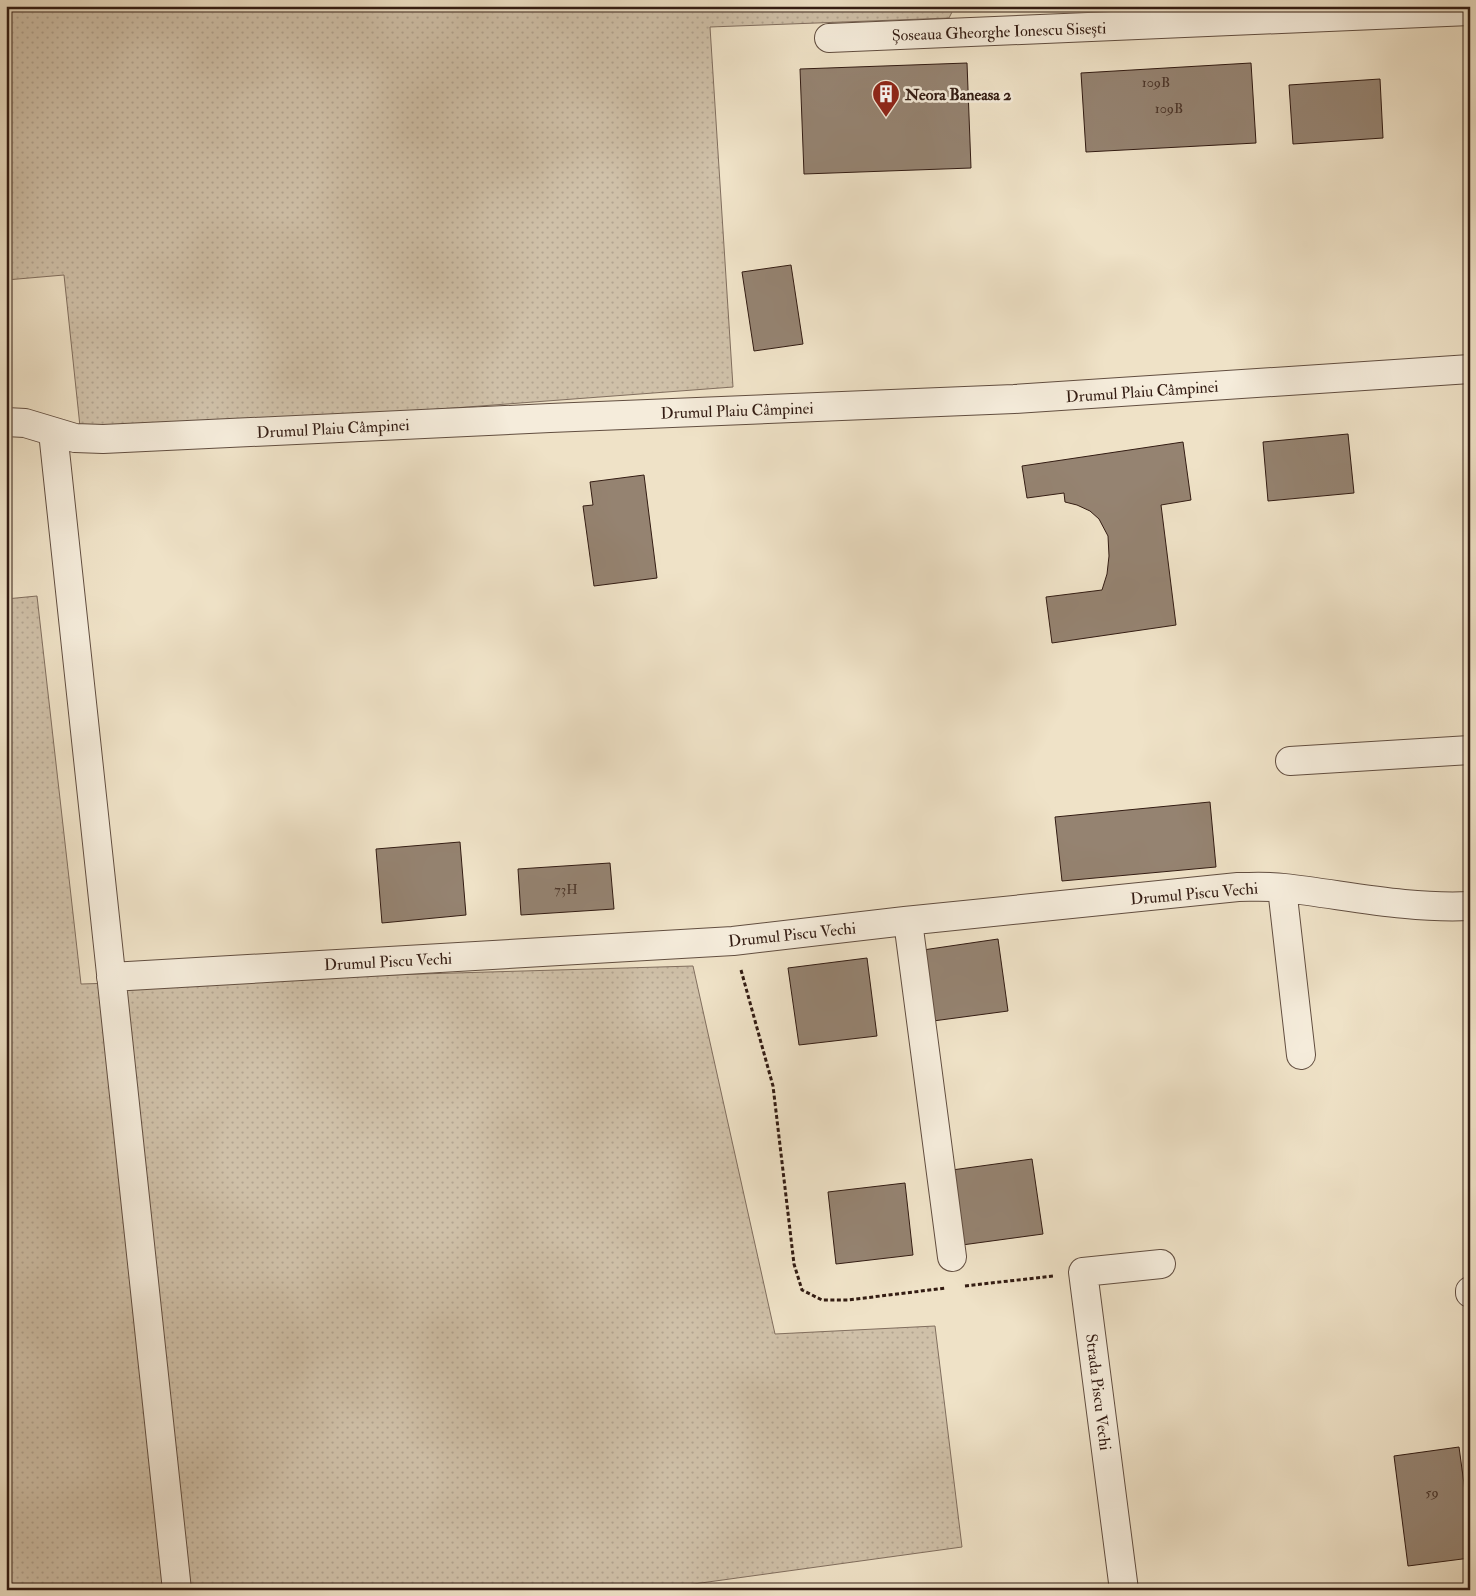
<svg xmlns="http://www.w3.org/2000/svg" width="1476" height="1596" font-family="'IM FELL Double Pica',serif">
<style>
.grass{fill:url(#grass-dots);stroke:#816e5e}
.building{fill:#958371;stroke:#331c13}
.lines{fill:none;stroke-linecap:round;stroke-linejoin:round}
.minor-casing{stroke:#624e40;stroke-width:30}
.path{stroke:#331c13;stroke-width:3;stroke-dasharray:4 2.5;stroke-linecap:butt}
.minor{stroke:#f5ecdb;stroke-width:28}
.labels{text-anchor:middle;stroke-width:5;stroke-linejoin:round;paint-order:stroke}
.number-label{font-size:14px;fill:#4c362a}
.street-label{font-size:16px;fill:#331c13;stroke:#f5ecdb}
.poi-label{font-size:16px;font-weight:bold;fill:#331c13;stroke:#f5ecdb;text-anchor:start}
</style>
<defs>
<pattern id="grass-dots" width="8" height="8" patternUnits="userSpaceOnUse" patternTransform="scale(1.25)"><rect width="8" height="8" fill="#cfc0a8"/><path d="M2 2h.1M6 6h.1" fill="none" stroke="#b2a490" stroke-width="1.8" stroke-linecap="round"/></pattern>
</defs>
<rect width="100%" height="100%" fill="#efe2c7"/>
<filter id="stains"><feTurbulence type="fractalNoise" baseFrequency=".004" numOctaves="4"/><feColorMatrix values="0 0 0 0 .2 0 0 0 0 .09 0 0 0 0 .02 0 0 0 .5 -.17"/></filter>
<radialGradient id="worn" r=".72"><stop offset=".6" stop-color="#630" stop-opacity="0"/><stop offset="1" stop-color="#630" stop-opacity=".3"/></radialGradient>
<path class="grass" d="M6,6H955L949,18L710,27L733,387L81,436L64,275L6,280Z
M37,596L81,984L693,966L775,1334L935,1326L962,1547L650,1590H6V599Z"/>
<path class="building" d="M967,63L971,168L804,174L800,69Z
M1251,63L1256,143L1086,152L1081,73Z
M1380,79L1383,138L1293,144L1289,85Z
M791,265L803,344L754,351L742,272Z
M1348,434L1354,493L1268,501L1263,442Z
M1183,442L1191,500L1161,505L1176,625L1052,643L1046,597L1102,590L1107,574L1109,556L1108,536L1099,519L1090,511L1077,505L1065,502L1064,493L1027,498L1022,466Z
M644,475L657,578L594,586L583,506L593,505L590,482Z
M1210,802L1216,867L1062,881L1055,817Z
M460,842L466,915L382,923L376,849Z
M610,863L614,909L521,915L518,869Z
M998,939L1008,1011L933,1021L923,950Z
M867,958L877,1036L799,1045L788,968Z
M1032,1159L1043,1234L962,1245L952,1170Z
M905,1183L913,1255L836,1264L828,1192Z
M1459,1447L1470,1528V1558L1408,1566L1394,1456Z"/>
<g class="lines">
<defs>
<path id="minor" d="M829,38L1470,11
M6,422L25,423L75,438L103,439L550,418L1014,399L1470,369
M53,432L177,1590
M1290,761L1470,750
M1282,888L1301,1055
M905,921L909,929L952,1257
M111,977L733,941L905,921L1238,887C1253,887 1269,886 1284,888C1346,895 1407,909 1470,906
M1470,1291V1293
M1124,1590L1083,1272L1161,1264"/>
</defs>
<use href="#minor" class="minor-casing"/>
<path class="path" d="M741,970L773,1086L794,1264L802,1290L822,1300H848L946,1288
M965,1286L1053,1276"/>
<use href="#minor" class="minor"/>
</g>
<defs>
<symbol id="building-pin" viewBox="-11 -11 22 30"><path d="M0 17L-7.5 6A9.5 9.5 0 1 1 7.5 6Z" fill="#8f2418" stroke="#f5ecdb"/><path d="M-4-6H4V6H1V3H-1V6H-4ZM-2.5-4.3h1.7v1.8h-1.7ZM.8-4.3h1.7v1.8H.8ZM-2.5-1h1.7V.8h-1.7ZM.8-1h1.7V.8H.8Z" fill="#fff"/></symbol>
</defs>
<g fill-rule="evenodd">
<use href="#building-pin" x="870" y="78" width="32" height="43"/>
</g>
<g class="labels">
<g class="number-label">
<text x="1156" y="87">109B</text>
<text x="1169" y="113">109B</text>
<text x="566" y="894">73H</text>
<text x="1432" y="1497">59</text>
</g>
<g class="street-label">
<text transform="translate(999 31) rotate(-2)" y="6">Șoseaua Gheorghe Ionescu Sisești</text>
<text transform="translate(1142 391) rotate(-4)" y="6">Drumul Plaiu Câmpinei</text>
<text transform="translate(737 410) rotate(-2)" y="6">Drumul Plaiu Câmpinei</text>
<text transform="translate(333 428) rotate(-3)" y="6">Drumul Plaiu Câmpinei</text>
<text transform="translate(1194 893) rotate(-5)" y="6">Drumul Piscu Vechi</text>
<text transform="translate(792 934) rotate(-6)" y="6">Drumul Piscu Vechi</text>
<text transform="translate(388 961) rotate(-3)" y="6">Drumul Piscu Vechi</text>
<text transform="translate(1099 1392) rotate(83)" y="6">Strada Piscu Vechi</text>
</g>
<g class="poi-label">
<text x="905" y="100">Neora Baneasa 2</text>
</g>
</g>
<rect width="1476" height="1596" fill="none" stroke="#efe2c7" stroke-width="25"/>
<rect x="8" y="8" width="1461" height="1581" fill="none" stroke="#331c13" stroke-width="2.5"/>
<rect x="12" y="12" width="1451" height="1571" fill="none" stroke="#331c13"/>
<rect width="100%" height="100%" filter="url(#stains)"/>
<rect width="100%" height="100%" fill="url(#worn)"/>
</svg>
